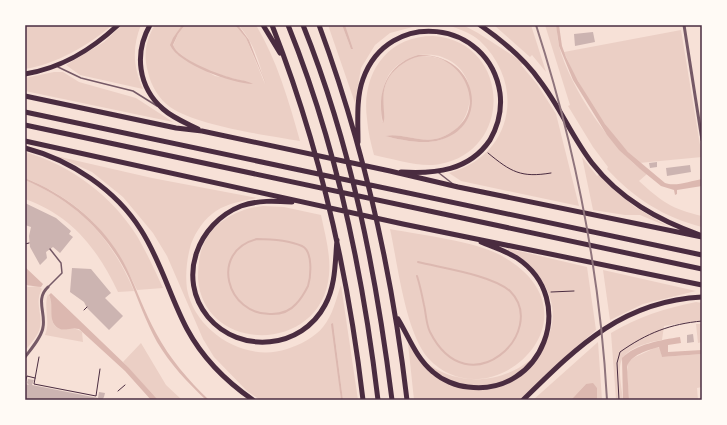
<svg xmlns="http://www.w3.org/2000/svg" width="727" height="425" font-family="Cabin,sans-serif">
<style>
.green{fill:#ebcfc5;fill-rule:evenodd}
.water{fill:#dcb8b0}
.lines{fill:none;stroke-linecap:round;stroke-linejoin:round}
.stream{stroke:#dcb8b0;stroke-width:2}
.building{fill:#ccb4b1}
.path{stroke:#4a2c40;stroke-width:1}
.service{stroke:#755966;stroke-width:1.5}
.minor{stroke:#755966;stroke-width:3}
.motorway{stroke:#4a2c40;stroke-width:5}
.rail{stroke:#8f747c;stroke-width:2}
.neatline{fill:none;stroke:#4a2c40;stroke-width:1.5}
</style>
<rect width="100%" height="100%" fill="#f7e1d7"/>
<path class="green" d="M25,25H112C88,46 56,64 25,69Z
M122,25H141C132,47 133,67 143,89L80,75L66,65L104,42Z
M155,25H182L171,43L177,54L215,76L252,83C226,77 191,69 173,46L178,34L185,25H235L246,38L265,84C260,64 253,40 238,25H256C277,60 289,102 300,141C266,135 197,126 170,107C159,99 151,86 148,72C143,55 146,39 155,25Z
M328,25H342L351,49L345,25H420L390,33L375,45L361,68L355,103Z
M448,25H463L478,33L524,63L521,65L537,84L556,114L579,206L461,181L449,173C512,156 527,86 480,41C472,33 458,29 448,25Z
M494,25H531L546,72L532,55L530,57Z
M545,25H556C558,32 557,39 559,46C570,88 612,150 647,174L639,181C662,202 672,209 702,216V227C663,217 634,198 607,169L608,167L593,147L568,106L570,105Z
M681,30L702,157L639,163C608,134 581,91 564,52Z
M433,36C510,41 515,150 440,164C422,168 393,159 374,155C371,144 368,132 367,119C361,75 386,36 433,36ZM418,55C426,55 434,54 442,57C482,71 479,128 440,140C424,145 401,140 385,136C402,132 423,145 442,137C455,132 464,123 468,109C482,60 410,35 388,79C381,92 383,107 384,121L382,122C380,89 383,66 418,55Z
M54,72H63L79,82L136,98L173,122L25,91V78Z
M25,152C71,165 112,196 137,236C147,253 155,271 163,288L137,290C111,234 83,202 25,178Z
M56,156L152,178L257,198C243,201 228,203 216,211C205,218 196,231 191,244C187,258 185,274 187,289C195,332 246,363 287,349C300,345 315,337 323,327C333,315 336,299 341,285L358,400H343L333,323L341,400H260L247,391L214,357L203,339L167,256L153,233L123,197L92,172Z
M582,157L597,176L600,174L614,190L635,207L669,227L640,215H625L593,210Z
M25,180C79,203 111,237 134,291L118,292C97,248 72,216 25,199Z
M263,206L284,207L321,215C325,234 331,255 329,275C322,354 204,355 198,279C198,267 199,254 204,243C216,220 238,209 263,206Z
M390,229C422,235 475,241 502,256C608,316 489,425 428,358C405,331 398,265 390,229Z
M506,248L587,267L596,330L574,349L520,400H414L408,343C465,425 600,353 536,272C528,261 516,256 506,248Z
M603,270L696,291L643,304L610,320Z
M25,285L28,287L39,286L42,289C34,303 43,314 40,327C39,335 30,344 25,351L27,322L25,321Z
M48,294C49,297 52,299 52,302C54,311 48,322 58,328C67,332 74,325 82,332L83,342L45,335C51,321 43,308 48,294Z
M696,302L702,303V320L664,326L662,340C649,342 625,348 621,362C618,370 622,391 623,400H616L611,333C638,317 665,308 696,302Z
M696,324H702V342L698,343Z
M598,342L602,400H597V388L586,384L571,400H533Z
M141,343L166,385L182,400H158L123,362Z
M657,347L660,348L662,357L702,354V387L697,388L698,400H629L627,372L628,362L635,357Z"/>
<path class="water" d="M182,25H185L178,34L173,45C178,59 215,73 229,77C236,80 247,80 253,84C233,84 178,64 170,45L173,38Z
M235,25H238L249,40L266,84L246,38Z
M342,25H345L353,49H351Z
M556,25H559L562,46L566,57L578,81L605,124L628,152L665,183C675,187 691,181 702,179V186L677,190V194L675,195L674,190L661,186L640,169L619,150L607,135L573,80L559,46Z
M418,55C479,53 491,126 440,140C424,145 401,140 385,136C403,132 423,145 442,137C507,110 444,22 395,70C375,89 388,115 383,123C376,92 387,64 418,55Z
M25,178C69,196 106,226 127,269C137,290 145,313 156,333C170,359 188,380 209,400H206C188,383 170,364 157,342C146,322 138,299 129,278C107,232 72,200 25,180Z
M25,267L43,284L41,287L25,285Z
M51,293L128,367L158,400H151L125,371L79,329C72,327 66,331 60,329C46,323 55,306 49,295Z
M333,323L343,400H341L331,324Z
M680,337L681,343L668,345V352L702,350V354L662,357L659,347C648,350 630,355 627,367L629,400H623L622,358C636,344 661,340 680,337Z
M593,383L597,388V400H571L586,384Z"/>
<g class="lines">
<path class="stream" d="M257,239C271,239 288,240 302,246C313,251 311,276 308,286C305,292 301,299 296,304C290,311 281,314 272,314C226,316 209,251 257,239Z
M417,276C420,285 422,295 424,305C426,313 426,324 430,332C469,409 550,331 510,291C492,275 442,268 418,262"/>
</g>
<path class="building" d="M593,32L595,42L575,46L574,34Z
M657,162V167L650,168L649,163Z
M690,165L691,172L667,176L666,168Z
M25,203L56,218L71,231L69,234L73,237L60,253L53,247L46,252L47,258L40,265L30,247L29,236L31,227L25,225Z
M72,268L91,269L111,293L105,298L123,316L109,330L87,308L84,302L70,292Z
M693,334L694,342L687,343V335Z
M28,379L34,380L32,385L98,398L99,392L105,393L104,397L102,400H25V384L29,385L27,383Z"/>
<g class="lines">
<path class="path" d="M488,153C511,172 521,178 551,173
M25,244L29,243
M551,292L574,291
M84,310L87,307
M39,357L34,384L96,396L100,369
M25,383L27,376L35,378
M118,391L125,385
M619,400L617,363L620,352C647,333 670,324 702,321"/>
<path class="service" d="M58,67L81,78L133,91L157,106
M439,173L453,184
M48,287L62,273L61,263L50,249"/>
<path class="minor" d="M684,25L702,140
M25,357C31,349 42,337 43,327C46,313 35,299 48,287"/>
<path class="motorway" d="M150,25C134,53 138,87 163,109C173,118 186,123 198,129
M263,25L280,53
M272,25C319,145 348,272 363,400
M288,25C336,144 363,273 378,400
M303,25C351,145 376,272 392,400
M319,25C364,147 392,271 407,400
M480,25C503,41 524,58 540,81C560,107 572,137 592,163C620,199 658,220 700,235
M25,74C62,68 91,50 118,25
M25,96L176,128L202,131L390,171L458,187L702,237
M25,112L702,255
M25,125L702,269
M25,141L403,224L702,285
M358,142C358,122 356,98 363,79C388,8 489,19 500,93C502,109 498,126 490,140C469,171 435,174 401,172
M25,148C71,160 116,190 141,230C161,261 170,297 187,329C202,357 227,382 253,400
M292,202C275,201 258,200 241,206C198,223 176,278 208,317C240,355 302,349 325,305C336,285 335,261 337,240
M398,319C409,337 416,358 433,372C442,380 456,386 468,387C542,397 580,300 517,258C506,251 493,247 481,242
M523,400C577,347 622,301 702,297"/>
<path class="rail" d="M536,25C575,146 600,273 607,400"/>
</g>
<rect width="727" height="425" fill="none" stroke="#fffaf5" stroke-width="52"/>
<rect x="26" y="26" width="675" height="373" class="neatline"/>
</svg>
